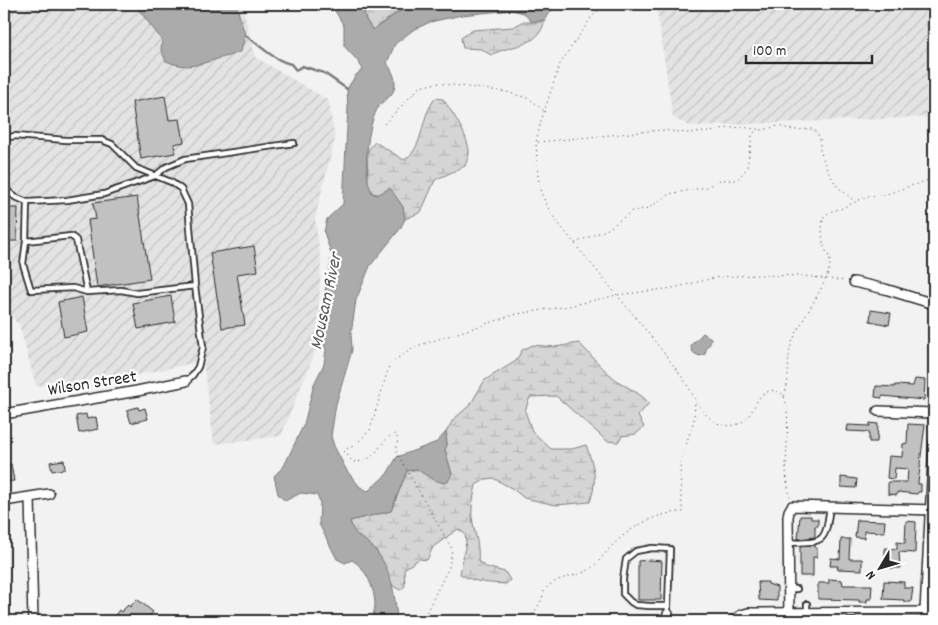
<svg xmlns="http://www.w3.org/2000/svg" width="938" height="625" font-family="Dekko,sans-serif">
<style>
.industrial{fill:url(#industrial-furrows)}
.wetland{fill:url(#wetland-marsh);stroke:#808080}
.water{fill:#ababab;stroke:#787878}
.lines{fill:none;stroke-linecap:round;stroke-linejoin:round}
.stream{stroke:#787878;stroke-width:2.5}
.building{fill:#c1c1c1;stroke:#2b2b2b}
.service-casing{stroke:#2b2b2b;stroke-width:8}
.minor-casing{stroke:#2b2b2b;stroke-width:12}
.path{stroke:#2b2b2b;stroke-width:1;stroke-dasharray:1 4;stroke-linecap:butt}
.service{stroke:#fff;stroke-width:4.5}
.minor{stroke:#fff;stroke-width:9}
.labels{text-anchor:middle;stroke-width:4.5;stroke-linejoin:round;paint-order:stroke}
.street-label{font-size:18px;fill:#2b2b2b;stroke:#fff}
.water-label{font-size:19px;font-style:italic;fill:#585858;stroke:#fff}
</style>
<defs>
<pattern id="industrial-furrows" width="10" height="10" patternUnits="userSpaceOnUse" patternTransform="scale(1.25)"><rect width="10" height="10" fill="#e3e3e3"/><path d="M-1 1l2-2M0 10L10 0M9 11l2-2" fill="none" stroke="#c3c3c3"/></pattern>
<pattern id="wetland-marsh" width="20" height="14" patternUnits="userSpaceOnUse" patternTransform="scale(1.25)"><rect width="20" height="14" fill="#d5d5d5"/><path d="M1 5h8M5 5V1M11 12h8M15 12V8" fill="none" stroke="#b7b7b7"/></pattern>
</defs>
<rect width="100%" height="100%" fill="#f2f2f2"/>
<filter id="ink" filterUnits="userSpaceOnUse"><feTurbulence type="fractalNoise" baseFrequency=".02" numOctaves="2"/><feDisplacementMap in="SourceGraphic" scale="10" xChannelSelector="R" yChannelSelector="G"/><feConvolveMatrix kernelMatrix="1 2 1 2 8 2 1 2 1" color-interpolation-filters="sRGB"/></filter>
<g filter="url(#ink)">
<path class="industrial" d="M4,4H242L255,57L328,100L335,138L315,218L321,261L317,347L281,436L214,444L203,361L127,377L36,386L19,324L4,312Z
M656,4H934V117L690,126L673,118Z"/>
<path class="wetland" d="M362,4H410L372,30L366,20Z
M545,20C538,49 513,43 491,55L481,49L463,48L461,38L473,30L513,27L523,22H540Z
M435,98L443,99C452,112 470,138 469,154C468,158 466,163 465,166L435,180L421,212L405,219L403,207L394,197L372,193L368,185L367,151L375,142L404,160C420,151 421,129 427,113C429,108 432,103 435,98Z
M579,343C592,356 604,371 619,382C630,389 640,393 649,403L638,416L644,427L636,434L622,436L618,442L607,441L556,396L530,397L525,411L532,431L551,449H572L586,445C594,468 598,478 590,502L556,505L524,498L513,489L493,478L486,479L476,485C474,496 471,506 472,517C474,532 480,546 478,561L486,567L505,572L510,580L506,584C489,583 475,583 460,574L466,542L465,534L458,529L433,547L427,560L419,559L404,569L405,586L400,590L393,586L376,550L353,532L350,520L391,511L407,471L417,469L433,479L452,474L445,450L447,445L446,432L453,420L470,405L485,380L516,361L522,350L533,345L555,347Z"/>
<path class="water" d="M137,4H236L245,35L241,51C232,56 223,57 214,60C194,66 186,69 166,61L161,50L162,40L139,10Z
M331,4H362L366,20L373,30L410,4H555C547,16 547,23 531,21L524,13L512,10L462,15L430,22L413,30L395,44L387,63C393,72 398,81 393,92C390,98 382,101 379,106C367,123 362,175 372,193L377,195L390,188L403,207L405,219L400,229L370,266L356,300L351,334L352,350L336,404L331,436L334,446L347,471L360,487L368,491L387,474L397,457L437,442L446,432L447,445L445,450L452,474C452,475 448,481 448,482C441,486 422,473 417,469L407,471L391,511L350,521C356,541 364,536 375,550C391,567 396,599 397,621H373C372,615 375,611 375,605C375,589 366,568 352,560L345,563L337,559L319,524L320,503L317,495L301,493L285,501L278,494L274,476L284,466L304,424L314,384L324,364L326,350L320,333L321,312L332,256L324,232L327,219L343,204L348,108L347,89L356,75L363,69L357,60L344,46V26Z
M703,333L711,338L710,344L707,346L705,354L700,356C694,354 691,352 691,345Z"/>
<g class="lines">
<path class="stream" d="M245,35C260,45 273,60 291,64L296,70L302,66L324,73L347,89"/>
</g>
<path class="building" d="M165,96L169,120L180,119L184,142L174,144L175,153L141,159L132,102Z
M137,197L150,279L97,287L88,220L96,219L93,203Z
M4,208H18L17,241H4Z
M254,246L258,271L237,274L245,325L222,328L210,253Z
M171,296L175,322L138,329L133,303Z
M82,297L88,332L64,337L58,302Z
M871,310L891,313L889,325L870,321Z
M915,379L925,380L924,400L882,396V398L875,397L876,386L895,387V385L913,386Z
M138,407L139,410L145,408L148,419L131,423L127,410Z
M86,414L87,419L96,417L98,429L79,433L76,416Z
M870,423L878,424L877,442H869V432L847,431L848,425L870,426Z
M908,424L925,425L920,464L921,466L920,468L918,482V484H921V492H918L917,494L897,492V495L888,494V482H907L908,469L895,468L894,479L887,478L889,456L902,457L903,444L907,443Z
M64,460L65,469L52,471L50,462Z
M11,464L14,481L4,482V465Z
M841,477L857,479L856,488L841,487Z
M800,516H811V519H818V526H815V537L798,539Z
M857,520L885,521L884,532L864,531V538L855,537Z
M906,521L916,522L915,553L899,552L900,568H890V556H885V548L897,549V542L905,543Z
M841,539H850L849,559H862V570L837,569L838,566H830L831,558L840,559Z
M815,545V548H817V557H813V576H800V547Z
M650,560L662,561L661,600H638V561Z
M829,579L842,580L843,585H872L871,599H867V602H859V600L818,599V583H829Z
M884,581L904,582V588H913L911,602H904V600L883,599Z
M758,582H768V584L777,587V601L759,600Z
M137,599L153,612L145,621H117L113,618L119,610L121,612L128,605L130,607Z"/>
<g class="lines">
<defs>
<path id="service" d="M4,138L15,136L66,140H102L112,144L136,168L171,182L181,189L188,204L195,286L203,347L198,367L192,376L186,381
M4,188L15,197L27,202L26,241L23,264L31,290L73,288L87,292L121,290L137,293L195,286
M27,202L67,200L104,194L155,176L166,167L185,159L294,143
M26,241L71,236L76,240L87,292
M788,543C825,542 825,544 830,506
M789,589H797
M807,604V612
M668,606L670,549L652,548L636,551L626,559L623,579V594L631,602L636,605L649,606H668V614"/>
<path id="minor" d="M854,282L885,289L934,304
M878,411L934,413
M4,414L137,391L186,381
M30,497L33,621
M4,501L49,494
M925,611L934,443
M668,621V614
M733,621L741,615L748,613L934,612
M789,621L788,517L789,511L792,506L934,510"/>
</defs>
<use href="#service" class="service-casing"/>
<use href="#minor" class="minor-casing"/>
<path class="path" d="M605,4L591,18L560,64L541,121L536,142L538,177L541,193L552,215C589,263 630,309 667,357C674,366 681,375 687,385C695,397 699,410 711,419C723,429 741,428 750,414C754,408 756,402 760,397C766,391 777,387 783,395C791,407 786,451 786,467C786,477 788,487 790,497
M384,124L420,87L437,83L507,92L530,99L544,111
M538,142L661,130L687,133L711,132L720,129L742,127L763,130L778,126L794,130L812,129L817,133L820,139V150L827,170L837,186L854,201
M575,243L608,229L632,211L649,208L669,194L707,187L720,180H737L747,168L752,136L756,130
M784,396C791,377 786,363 791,346C798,322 830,283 830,262C830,256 826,252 824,247C822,240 821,224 824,217L829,212L840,209L868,196L884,195L934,178
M422,621L449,567L452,549L396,451L398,439L395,434C383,437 378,456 365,460C362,462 357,461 353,462L344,451L348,448L354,446L370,430L390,363L417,346L517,314L569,306L617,295L673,288L718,277L755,275L803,276L846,281
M525,621C532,616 537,609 541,601C543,597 543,592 545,590C556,575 577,578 590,569C598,563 603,556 609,549C627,529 656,512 683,512L681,498L680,463L694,420L695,400"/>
<use href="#service" class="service"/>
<use href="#minor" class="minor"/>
</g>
</g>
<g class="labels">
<g class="street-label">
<text transform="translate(92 382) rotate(-9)" y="6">Wilson Street</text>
</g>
<g class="water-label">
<text transform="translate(324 301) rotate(-78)" y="7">Mousam River</text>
</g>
</g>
<rect width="938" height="625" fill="none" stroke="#fff" stroke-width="20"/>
<rect x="10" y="10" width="918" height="605" fill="none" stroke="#2b2b2b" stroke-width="2" filter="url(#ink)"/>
<g transform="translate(880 568) rotate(232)" stroke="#ffffff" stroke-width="4" paint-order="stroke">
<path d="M0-4L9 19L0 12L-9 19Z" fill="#2b2b2b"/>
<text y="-8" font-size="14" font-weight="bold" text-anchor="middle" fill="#2b2b2b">N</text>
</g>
<path d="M746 55v8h126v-8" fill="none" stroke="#2b2b2b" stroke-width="2.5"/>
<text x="753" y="55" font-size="15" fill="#2b2b2b" stroke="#ffffff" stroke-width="4" paint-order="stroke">100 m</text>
</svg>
